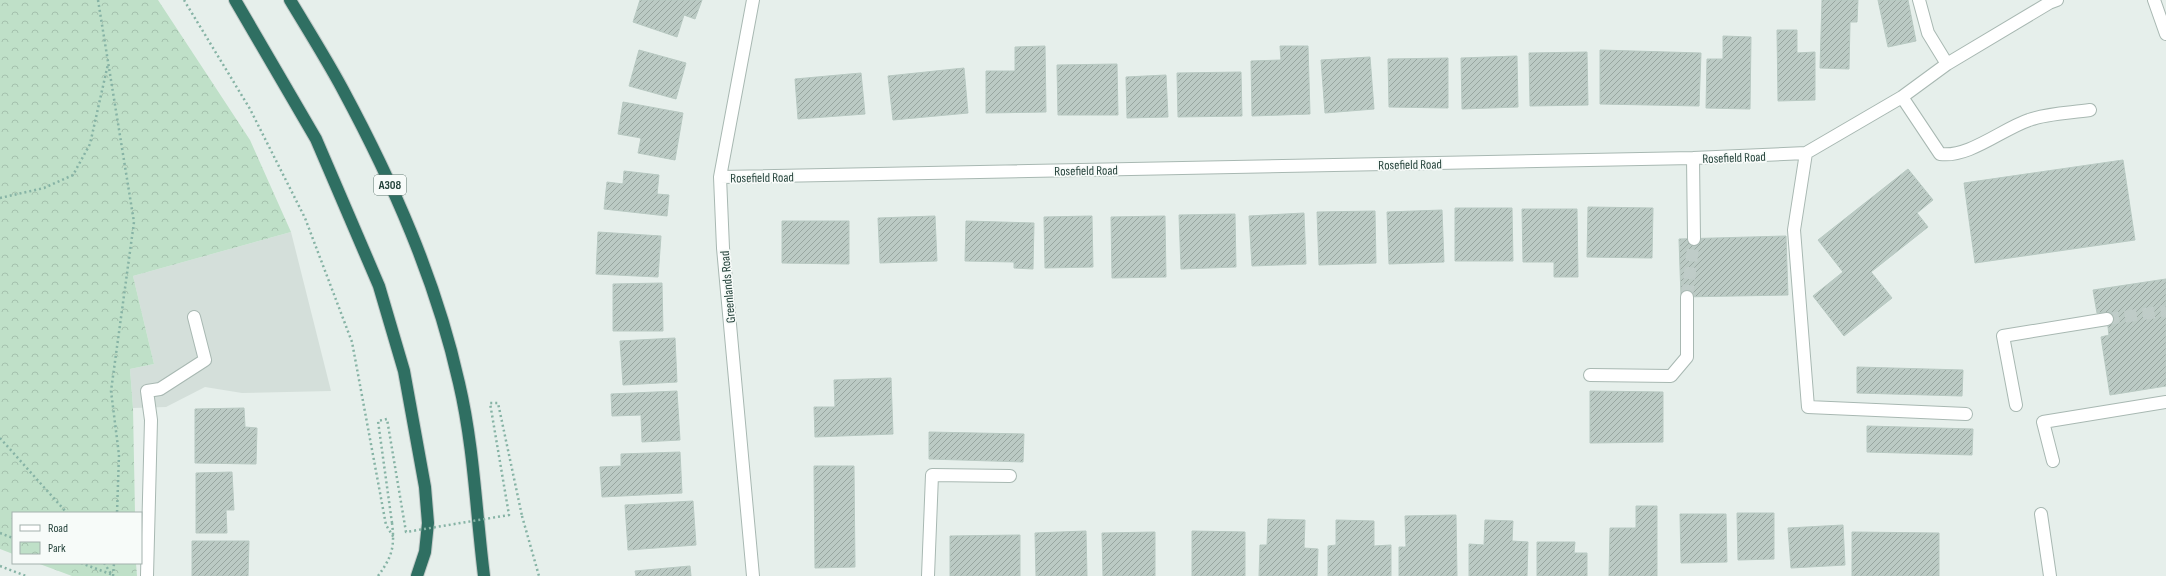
<svg xmlns="http://www.w3.org/2000/svg" width="2166" height="576" font-family="'Sofia Sans Condensed',sans-serif">
<style>
.built{fill:#d4dfda}
.park{fill:url(#park-crowns)}
.building{fill:url(#building-hatch);stroke:#b8c9c2}
.lines{fill:none;stroke-linecap:round;stroke-linejoin:round}
.minor-tunnel{stroke:#bfccc8;stroke-width:12;stroke-dasharray:12 6;stroke-linecap:butt}
.minor-casing{stroke:#a8b8b2;stroke-width:14}
.highway-casing{stroke:#c2cac8;stroke-width:14}
.path{stroke:#86b3a5;stroke-width:2.5;stroke-dasharray:2 3;stroke-linecap:butt}
.minor{stroke:#fff;stroke-width:12}
.highway{stroke:#2f6f62;stroke-width:12}
.path-bridge{stroke:#86b3a5;stroke-width:2.5;stroke-dasharray:2 3;stroke-linecap:butt}
.labels{text-anchor:middle;stroke-width:3.5;stroke-linejoin:round;paint-order:stroke}
.shield{fill:#f7fbf9;stroke:#637a73;stroke-width:1}
.shield-label{font-size:12px;font-weight:bold;fill:#24423a}
.street-label{font-size:13px;fill:#24423a;stroke:#f7fbf9}
</style>
<defs>
<pattern id="park-crowns" width="20" height="18" patternUnits="userSpaceOnUse"><rect width="20" height="18" fill="#bfe0c8"/><path d="M2 6a3 3 0 1 1 6 0M12 15a3 3 0 1 1 6 0" fill="none" stroke="#a4c1ad"/></pattern>
<pattern id="building-hatch" width="6" height="6" patternUnits="userSpaceOnUse"><rect width="6" height="6" fill="#bbcac4"/><path d="M-1 1l2-2M0 6l6-6M5 7l2-2" fill="none" stroke="#98a6a0"/></pattern>
</defs>
<rect width="100%" height="100%" fill="#e6efeb"/>
<path class="built" d="M291,232L331,391L242,393L205,387L166,407L133,408L130,369L154,364L133,276Z"/>
<path class="park" d="M0,0H158L250,140L291,232L133,276L154,364L130,369L133,408L135,513H13V554L0,549Z
M37,563H136L137,576H72Z"/>
<path class="building" d="M640,0H702L695,19L684,15L677,37L633,22Z
M1822,0H1858L1857,22H1850L1849,69L1820,68Z
M1878,0H1908L1916,41L1888,47Z
M1777,30H1797V53L1815,52V100L1778,101Z
M1723,36L1751,37L1750,109L1706,108L1707,59H1723Z
M1045,46L1046,112L986,113V71H1015V47Z
M1280,46H1308L1310,114L1252,116L1251,61L1281,60Z
M639,50L686,63L676,99L629,86Z
M1600,50L1701,53L1699,106L1600,104Z
M1587,52L1588,105L1530,106L1529,53Z
M1517,56L1518,107L1462,109L1461,58Z
M1370,57L1374,109L1325,113L1321,60Z
M1448,58V108L1389,107L1388,59Z
M1117,64L1118,115H1058L1057,65Z
M964,68L968,113L893,120L888,76Z
M1241,72L1242,116L1178,117L1177,73Z
M861,73L865,114L798,119L795,79Z
M1166,75L1168,117L1127,118L1126,77Z
M623,102L683,113L675,160L638,153L641,138L618,134Z
M2123,160L2135,240L1975,263L1964,183Z
M1908,169L1933,200L1917,213L1928,227L1871,272L1892,298L1844,336L1813,296L1843,272L1818,240Z
M624,171L659,175L657,194L669,195L667,216L604,209L607,182L623,184Z
M1588,207L1653,208L1652,258L1587,257Z
M1455,208H1512L1513,261H1455Z
M1522,209H1577L1578,277H1554V262H1523Z
M1442,210L1444,262L1389,264L1387,212Z
M1375,211L1376,263L1319,265L1317,212Z
M1304,213L1306,264L1252,266L1249,216Z
M1235,214L1236,267L1181,269L1179,215Z
M935,216L937,261L880,263L878,218Z
M1092,216L1093,267L1045,268L1044,217Z
M1165,216L1166,277L1112,278L1111,217Z
M782,221H849V264L782,263Z
M966,221L1034,223L1033,269L1014,268V262L965,261Z
M598,232L661,236L658,277L596,274Z
M1786,236L1788,295L1681,297L1679,239Z
M2166,279V386L2110,395L2101,337L2109,335L2107,319L2105,312L2097,313L2093,290Z
M662,283L663,331H613V284Z
M675,338L677,382L623,385L620,341Z
M1857,367L1963,370L1962,396L1857,393Z
M891,378L893,434L815,437L814,407H835L834,380Z
M677,391L680,440L642,442L641,415L612,416L611,394Z
M1590,391L1663,392V442L1590,443Z
M244,408L245,427L257,428L256,464L195,463V409Z
M1867,426L1973,429L1972,455L1867,452Z
M929,432L1024,434L1023,462L929,459Z
M680,452L682,493L602,497L600,467L621,466V454Z
M814,466H854L855,567L815,568Z
M232,472L234,510H226L227,533H196V473Z
M693,501L696,545L628,550L625,505Z
M1636,506H1657V576H1609L1610,528H1636Z
M1737,513H1774V559L1738,560Z
M1680,514H1726L1727,562L1681,563Z
M1456,515L1457,576H1399V547H1406L1405,516Z
M1268,519L1305,520L1304,548L1318,549L1317,576H1259L1260,545H1267Z
M1336,520L1374,521V546L1391,545V576H1328V546L1336,545Z
M1485,520L1513,521L1512,541L1528,542L1527,576H1469V544L1484,545Z
M1843,525L1845,565L1791,568L1788,528Z
M1086,531L1087,576H1036L1035,533Z
M1192,531L1245,532V576H1192Z
M1155,532V576H1103L1102,533Z
M1852,532L1939,533V576H1852Z
M1020,535V576H950V536Z
M192,541H249L248,576H192Z
M1537,542H1575L1574,553H1587V576H1537Z
M690,566L691,576H636L635,571Z"/>
<g class="lines">
<path class="minor-tunnel" d="M1687,297L1694,239
M2107,319L2166,311"/>
<defs>
<path id="minor" d="M753,0L720,177L723,248L753,576
M1919,0L1928,33L1947,64
M2154,0L2166,34
M1902,97L1940,154C1969,158 2002,129 2029,120C2048,113 2070,113 2090,110
M1806,153L1794,230L1808,407L1966,414
M1693,158L1694,239
M720,177L1693,158L1806,153L1902,97L1947,64L2049,3L2057,0
M1590,375L1671,376L1687,357V297
M2016,405L2003,336L2107,319
M2053,461L2043,422L2166,402
M2041,514L2050,576
M147,576L151,420L147,391L160,389L205,360L194,317
M928,576L932,475L1010,476"/>
<path id="highway" d="M235,0L316,139L379,286L404,371L425,487L428,523L425,552L417,576
M290,0C308,30 327,60 343,90C393,183 436,280 459,383C474,447 476,512 484,576"/>
</defs>
<use href="#minor" class="minor-casing"/>
<use href="#highway" class="highway-casing"/>
<path class="path" d="M98,0L134,222L111,391L119,455L117,513
M184,0L250,109L305,218L352,342L386,525L394,538
M0,198L44,188L73,175L90,144L108,64
M0,438L67,513
M522,516L539,576
M0,533L13,538
M81,563L113,575
M104,563L112,575
M0,566L26,576
M113,576L114,563
M378,576C392,557 395,547 392,523"/>
<use href="#minor" class="minor"/>
<use href="#highway" class="highway"/>
<path class="path-bridge" d="M392,523L378,421L387,419L406,532L509,515L490,403H498L522,516"/>
</g>
<g class="labels">
<rect class="shield" x="374" y="175" width="32" height="20" rx="3"/>
<g class="shield-label">
<text x="390" y="189">A308</text>
</g>
<g class="street-label">
<text transform="translate(1734 157) rotate(-2)" y="5">Rosefield Road</text>
<text transform="translate(1410 164) rotate(-1)" y="5">Rosefield Road</text>
<text transform="translate(1086 170) rotate(-1)" y="5">Rosefield Road</text>
<text transform="translate(762 177) rotate(-1)" y="5">Rosefield Road</text>
<text transform="translate(727 287) rotate(-95)" y="5">Greenlands Road</text>
</g>
</g>
<rect x="12" y="512" width="130" height="52" fill="#f7fbf9" stroke="#a3b1ad"/>
<rect x="20" y="525" width="20" height="6" fill="#ffffff" stroke="#a3b1ad"/>
<text x="48" y="532" font-size="12" fill="#24423a">Road</text>
<rect x="20" y="542" width="20" height="12" fill="url(#park-crowns)" stroke="#a3b1ad"/>
<text x="48" y="552" font-size="12" fill="#24423a">Park</text>
</svg>
